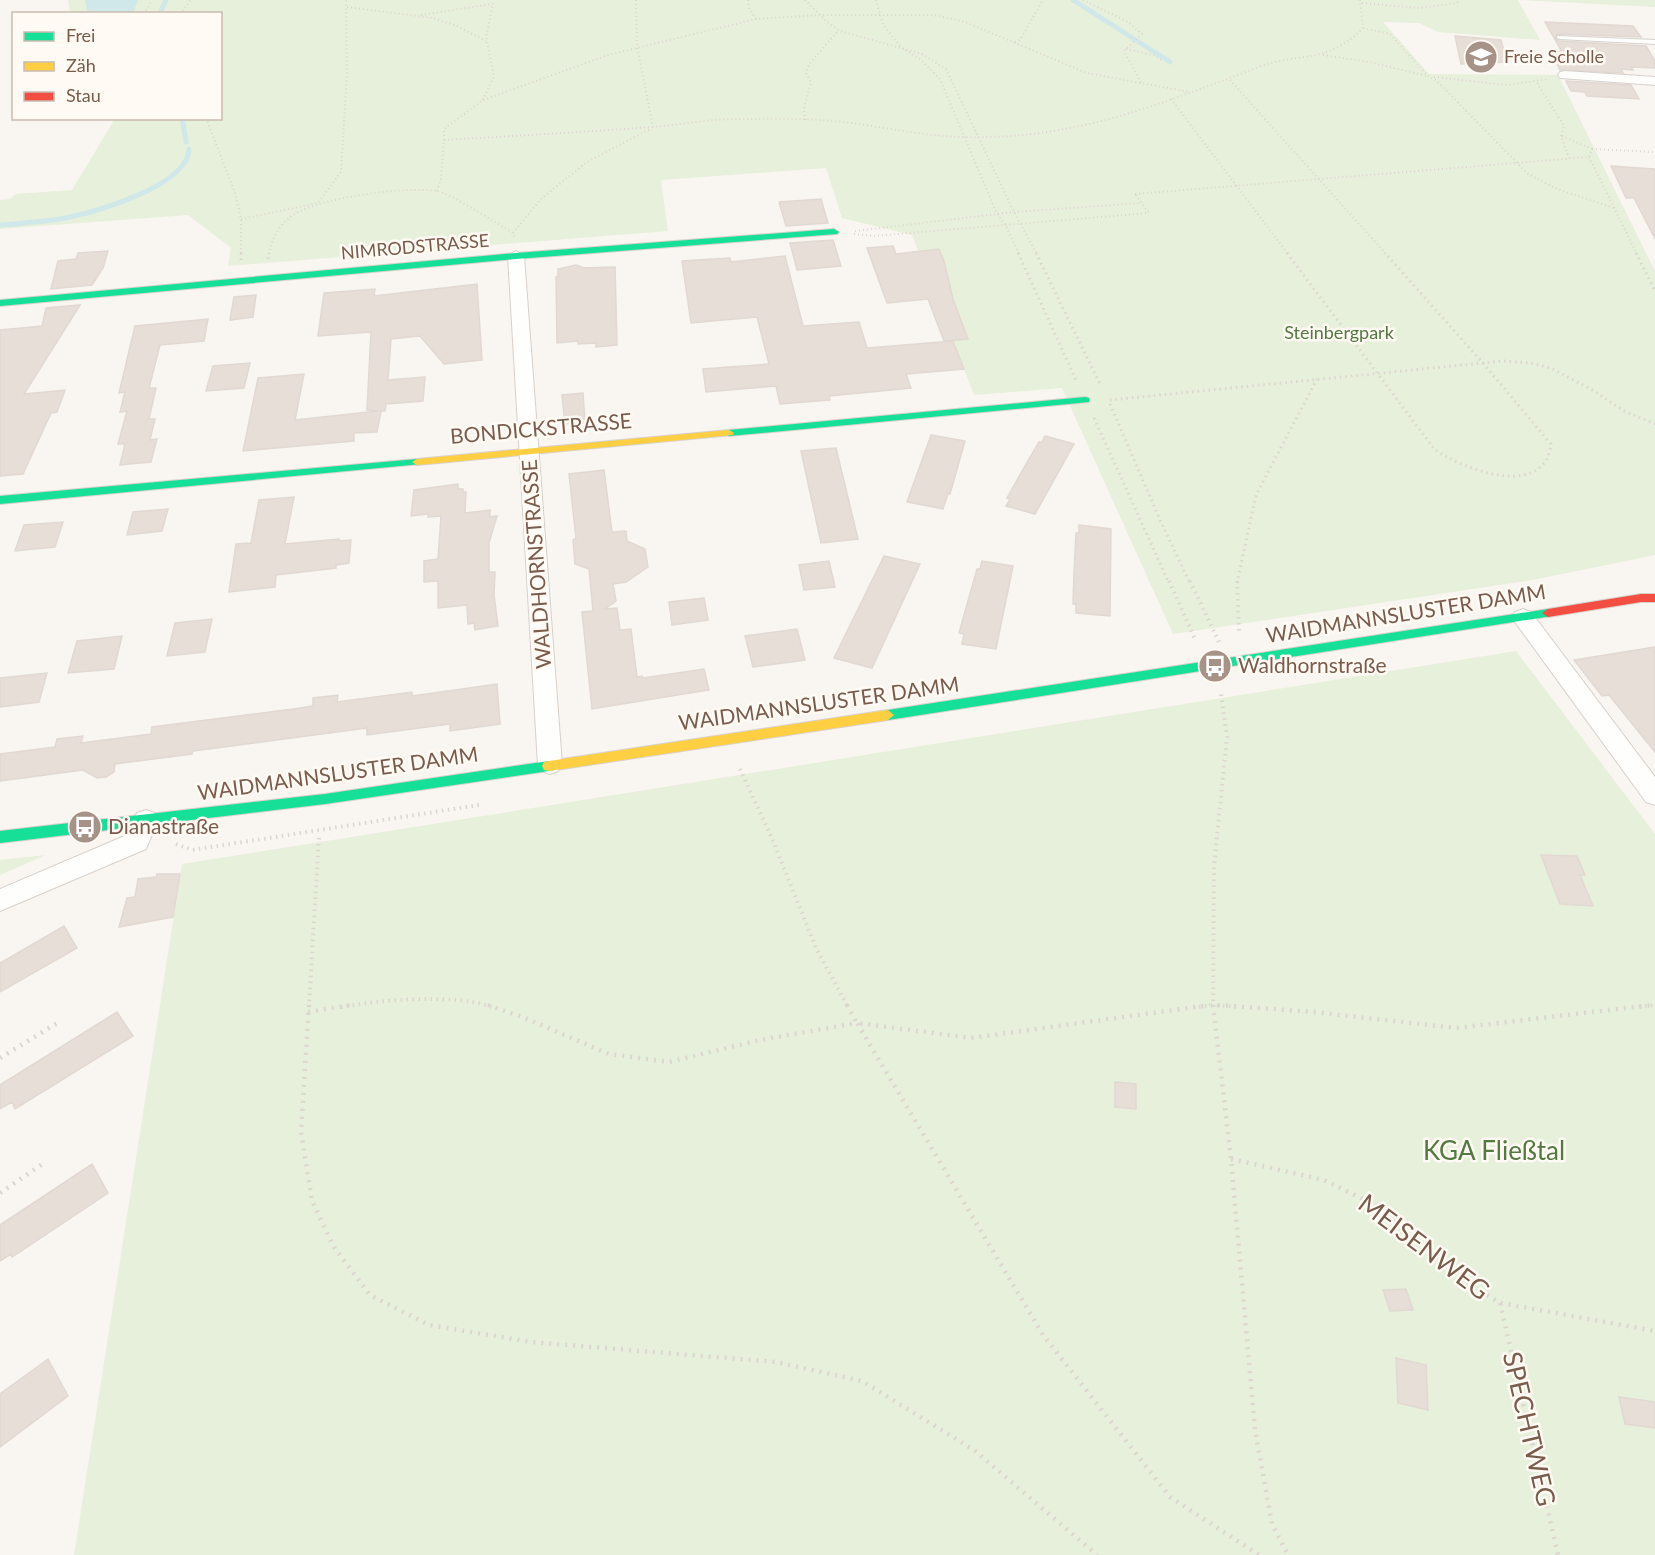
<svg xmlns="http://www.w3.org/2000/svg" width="1655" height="1555" font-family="Lato,sans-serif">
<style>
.green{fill:#e7f0db}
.water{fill:#d0e8ea}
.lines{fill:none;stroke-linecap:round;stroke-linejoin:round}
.stream{stroke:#d0e8ea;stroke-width:5}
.building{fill:#e6ded7;stroke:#e2d8d2;stroke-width:1.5}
.lane-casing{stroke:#d7d1cb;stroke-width:2}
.street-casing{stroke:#d7d1cb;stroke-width:2}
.fast-casing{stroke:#d9d2cb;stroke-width:2}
.slow-casing{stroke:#d9d2cb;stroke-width:2}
.jam-casing{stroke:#d9d2cb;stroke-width:2}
.path-far3{stroke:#dcd5d0;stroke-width:2;stroke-dasharray:1 3;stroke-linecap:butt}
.path-far2{stroke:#dcd5d0;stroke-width:3;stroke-dasharray:1.5 4;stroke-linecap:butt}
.path-far1{stroke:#dcd5d0;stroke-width:4;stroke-dasharray:1.5 4.5;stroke-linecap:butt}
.path{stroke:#dcd5d0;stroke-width:4.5;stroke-dasharray:2 6;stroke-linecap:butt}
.lane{fill:#fefefd;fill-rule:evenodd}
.street{fill:#fefefd;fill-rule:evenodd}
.fast{fill:#16e098;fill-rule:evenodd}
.slow{fill:#ffcf43;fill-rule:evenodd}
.jam{fill:#f24e42;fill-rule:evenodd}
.labels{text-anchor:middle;stroke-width:5;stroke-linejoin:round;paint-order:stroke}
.far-poi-label{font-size:18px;fill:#7a5c4d;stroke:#fffaf3;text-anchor:start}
.far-street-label{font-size:18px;fill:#7a5c4d;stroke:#fffaf3}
.far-park-label{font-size:18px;fill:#537a41;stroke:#fffaf3}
.street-label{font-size:21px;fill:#7a5c4d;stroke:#fffaf3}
.poi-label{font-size:21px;fill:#7a5c4d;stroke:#fffaf3;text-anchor:start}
.near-park-label{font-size:26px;fill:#537a41;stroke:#fffaf3}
.near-street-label{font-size:26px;fill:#7a5c4d;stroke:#fffaf3}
</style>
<rect width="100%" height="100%" fill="#f9f5f0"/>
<path class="green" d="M68,0H1518L1540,40L1438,32L1419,23L1383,22L1429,74L1558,75L1655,271V555L1533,580L1173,634L1062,388L974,395L912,235L842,218L826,168L661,180L668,231L228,266L231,248L188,215L0,229V200L10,199L16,194L72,190L113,122L112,119L220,118V14L70,13Z
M1519,0H1655V7Z
M1516,651L1655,834V1555H74L182,864Z
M46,855L0,875V860Z"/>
<path class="water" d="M85,0H138L133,13L88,14Z"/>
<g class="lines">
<path class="stream" d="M1073,0L1170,62
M161,11L166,0
M182,118L186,142
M0,225C22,223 44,222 65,218C95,212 188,186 189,149"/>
</g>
<path class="building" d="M1545,22L1633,26L1641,37L1557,34L1555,38L1559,41L1646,46L1655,61V68L1631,67L1633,70L1621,69L1623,73L1560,70L1551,51L1562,52Z
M1455,36L1501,40L1507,62L1461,64Z
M1566,81L1631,85L1639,99L1587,96L1585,92L1571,91Z
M1611,166L1655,169V239L1634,198H1626Z
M821,199L828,223L786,226L779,202Z
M833,240L841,266L797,270L790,243Z
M893,246L896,254L939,249L944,261L953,299L968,339L944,341L928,299L887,303L867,248Z
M108,251L103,268L92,285L51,289L58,261L76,259L78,253Z
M785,256L803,326L859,322L867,348L953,341L964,369L906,374L911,388L829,396L830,400L780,404L776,386L706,392L703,369L769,364L757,317L691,323L682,261L730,258L731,262Z
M576,265L584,268L615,267L617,345L596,347V343L578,344V341L557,343L556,277L558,276V269Z
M477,284L482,360L444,364L420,336L391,339L388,380L425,377L423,401L386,404L385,411H381L377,432L354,433V441L243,451L258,378L304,374L295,420L378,411L367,410L371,332L318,336L324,293L375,289L374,296Z
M256,295L253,317L230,320L234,297Z
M80,305L24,394L65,390L57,412L51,413L23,474L0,476V330L42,326L46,308Z
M208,319L204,341L160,345L149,388H156L149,419H155L150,440L157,439L151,462L120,465L125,444H118L127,411L120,412L125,392L119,393L135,326Z
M250,363L244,388L206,391L213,366Z
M583,393L585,422L565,424L562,395Z
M931,435L965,441L950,494H948L943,509L907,502Z
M1045,436L1074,444L1035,514L1006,506L1010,499L1007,498L1026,464L1039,442H1042Z
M836,448L858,539L821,543L801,451Z
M604,470L612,532L626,531L627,541L645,549L648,567L626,582L613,584L616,601L605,609L617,608L620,630L631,629L637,677L642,676L643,678L704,669L709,690L592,709L582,612L593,611L589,569L575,564L573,540L576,538L569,474Z
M458,484V489H463V492H466L465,513L490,510V517L497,516L489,543V572H495L494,595L498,626L475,630L474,623L468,624L467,605L438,608V581L424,582V561L438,559L441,516L428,517V514L411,516L414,490Z
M294,497L285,544L339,539L338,541L351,540L349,563L336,565V568L276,575L275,587L229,592L236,544L251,543L259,500Z
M168,509L162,531L127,535L133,512Z
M63,522L55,547L15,551L24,525Z
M1079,525L1111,529L1110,616L1076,613V604H1073L1074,574L1076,533H1079Z
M884,556L920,564L872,668L834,658Z
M829,561L835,587L804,590L799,565Z
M982,561L1013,566L996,649L962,644L964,634L959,633L977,569H980Z
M704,598L708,620L672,625L669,602Z
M212,619L205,652L167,656L175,623Z
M797,629L805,660L753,667L745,636Z
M122,636L114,669L68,673L77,641Z
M1655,647V752L1609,695L1602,696L1574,660Z
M47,673L39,702L0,707V678Z
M497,684L500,724L450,731V724L367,735V728L193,751L192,754L115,764L114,772L106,777L97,778L83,770L0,781V754L55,747L57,739L83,736L81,743L151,734L152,727L293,709L313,706V698L338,695L337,702L412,692V696Z
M1541,855L1577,856L1585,875H1580L1593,906L1560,904Z
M157,874H180L173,917L119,927L127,898L135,897L138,879L156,877Z
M64,926L77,948L0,992V963Z
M117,1012L133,1036L15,1109L12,1102L0,1109V1085Z
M1115,1082L1136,1084V1109L1115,1107Z
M92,1164L108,1193L12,1257L11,1254L0,1261V1225Z
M1406,1289L1413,1310L1390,1311L1383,1290Z
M1396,1358L1426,1365L1428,1410L1398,1403Z
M48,1359L68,1396L0,1447V1394Z
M1619,1397L1655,1402V1428L1625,1424Z"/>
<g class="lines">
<defs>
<path id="lane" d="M1557,36L1655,40V44L1559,39L1557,38Z"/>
<path id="street" d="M1565,71L1655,77V85L1560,78L1558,75L1560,72Z
M516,251L524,256L562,765L558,771L550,774L542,771L538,765L508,256Z
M1523,609L1531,612L1655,777V805L1646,802L1515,622L1512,617L1515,612Z
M146,810L155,813L158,820L146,849L0,911V889L127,835L137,813Z"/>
<path id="fast" d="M834,229L839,232L837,234L516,259L0,306V300L516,253Z
M1085,397L1089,398V402L729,436L724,433L729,430Z
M417,459L422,462L421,464L0,504V496Z
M1548,609L1552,610L1554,613L1552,616L888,720L882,715L888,710Z
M549,761L554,762L556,766L554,770L549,771L325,804L0,843V831L325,794Z"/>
<path id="slow" d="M729,430L734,433L733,435L417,465L412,462L417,459Z
M888,710L894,715L888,720L549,771L544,770L542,766L544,762L549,761Z"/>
<path id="jam" d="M1641,594H1655V602H1641L1548,617L1542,613L1548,609Z"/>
</defs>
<use href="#lane" class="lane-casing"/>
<use href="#street" class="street-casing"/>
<use href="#fast" class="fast-casing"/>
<use href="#slow" class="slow-casing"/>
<use href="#jam" class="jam-casing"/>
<path class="path-far3" d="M636,0L637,46L653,127
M748,0L749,8L756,19
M805,0L826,21L840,31L922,54L946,69L1014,212L1037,254
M876,0L883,25L902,48L920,59L940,79L997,214L1005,224L1019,254
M1083,0L1128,22L1142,34L1124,51L1142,84
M1362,3L1419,8L1457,3L1460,0
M347,7L433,18L457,26L486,41
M144,14L152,0
M180,14L191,0
M421,15L492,4
M1363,28L1390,34L1428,76L1436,80L1528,174L1557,189L1614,208
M1015,42L1020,40L1043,0
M1126,49L1153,55L1162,60
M1323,55L1369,62L1427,76
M1434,77L1507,85L1549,79
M1230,80L1386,254
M1537,83L1564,126L1561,136L1569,158
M1171,99L1288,254
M483,100L494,76L486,37L494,0
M206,118L235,193L241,219V254
M805,120L804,108L811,82L806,73L809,64L838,31
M1562,136L1592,149
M444,140V129L483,100L608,55L756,19L819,15H934L965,22L1087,73L1189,92
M1589,157L1637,254
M437,191L441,179L444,140C513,136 583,132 652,127C680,125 708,119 737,119C765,119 794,118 822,120C869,123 915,136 963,137C1075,140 1157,105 1259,67C1301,51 1325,66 1363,28L1360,0
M1135,194L1589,157L1592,149L1655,152
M1136,195L1149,213
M241,219L318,203L341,172L347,73L346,0
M855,231L1014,212L1141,203
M513,233L542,198L587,162L650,129
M854,234L874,236L1149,213
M269,254C271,241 277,228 288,219C310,198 406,186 436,191C450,193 498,224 513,233L514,238"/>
<path class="path-far2" d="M241,253V262
M1018,253L1077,382
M1036,253L1100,384
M1287,253L1435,450C1460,466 1522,493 1545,462C1549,457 1550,450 1551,444L1482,362L1385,253
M1636,253L1655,291
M268,259L269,253
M1110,400L1503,361L1530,363L1551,368L1594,391L1624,411L1655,424
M1110,404L1160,520L1190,583
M1094,418L1169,583
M1237,583L1256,495L1317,379"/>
<path class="path-far1" d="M1169,581L1195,639
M1190,581L1219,642
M1237,581L1239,632
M740,769L774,843L816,948L848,1007
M176,844L192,850L479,805
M309,1007L319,835
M341,1007C383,1000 452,993 492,1007
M1199,1007L1213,1005L1240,1007
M1213,1007L1214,866L1227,737L1221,694
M1639,1007L1655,1005"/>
<path class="path" d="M309,1005L301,1132L312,1201L334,1247L370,1295L429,1325L531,1342L776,1362L862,1381L974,1450L1097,1555
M488,1005L525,1018L609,1054L669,1062L760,1040L857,1023L1043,1335L1170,1497L1259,1555
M847,1005L857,1023L971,1038L1210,1005
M1213,1005L1231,1159L1255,1430L1272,1524L1288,1555
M1218,1005L1313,1012L1456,1028L1652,1005
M308,1012L350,1005
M0,1058L59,1022
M1231,1159L1324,1180L1375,1205L1462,1279L1500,1303L1655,1331
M0,1193L44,1163
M1500,1303L1558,1555"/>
<use href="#lane" class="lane"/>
<use href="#street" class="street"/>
<use href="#fast" class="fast"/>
<use href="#slow" class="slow"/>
<use href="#jam" class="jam"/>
</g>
<defs>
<symbol id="school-disc" viewBox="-11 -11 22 22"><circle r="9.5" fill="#a69286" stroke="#fffaf3"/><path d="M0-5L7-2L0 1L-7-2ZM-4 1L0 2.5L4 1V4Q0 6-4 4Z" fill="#fff"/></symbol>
<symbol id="bus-disc" viewBox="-11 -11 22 22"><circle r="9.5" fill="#a69286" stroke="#fffaf3"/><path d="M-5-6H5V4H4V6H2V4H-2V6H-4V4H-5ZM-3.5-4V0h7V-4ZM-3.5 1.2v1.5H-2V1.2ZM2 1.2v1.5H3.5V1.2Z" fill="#fff"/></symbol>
</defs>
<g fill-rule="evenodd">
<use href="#school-disc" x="1462" y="38" width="38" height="38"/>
<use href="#bus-disc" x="1196" y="647" width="38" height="38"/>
<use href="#bus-disc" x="66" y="808" width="38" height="38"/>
</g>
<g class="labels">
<g class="far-poi-label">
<text x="1504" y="63">Freie Scholle</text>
</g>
<g class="far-street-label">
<text transform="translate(415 247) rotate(-5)" y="6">NIMRODSTRASSE</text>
</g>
<g class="far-park-label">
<text x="1339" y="339">Steinbergpark</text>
</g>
<g class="street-label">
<text transform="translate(541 429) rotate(-5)" y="7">BONDICKSTRASSE</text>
<text transform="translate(537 564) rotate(-94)" y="7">WALDHORNSTRASSE</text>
<text transform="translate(1406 614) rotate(-9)" y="7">WAIDMANNSLUSTER DAMM</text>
<text transform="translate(819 704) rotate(-8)" y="7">WAIDMANNSLUSTER DAMM</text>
<text transform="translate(338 774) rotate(-8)" y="7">WAIDMANNSLUSTER DAMM</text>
</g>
<g class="poi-label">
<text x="1238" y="673">Waldhornstraße</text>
<text x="108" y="834">Dianastraße</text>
</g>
<g class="near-park-label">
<text x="1494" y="1160">KGA Fließtal</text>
</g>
<g class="near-street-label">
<text transform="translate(1424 1247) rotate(37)" y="9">MEISENWEG</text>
<text transform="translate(1529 1429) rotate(77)" y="9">SPECHTWEG</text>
</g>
</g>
<rect x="12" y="12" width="210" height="108" fill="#fffaf3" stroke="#cabbb1" stroke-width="1.5"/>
<rect x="24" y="32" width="30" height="9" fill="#16e098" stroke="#cabbb1" stroke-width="1.5"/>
<text x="66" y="42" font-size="18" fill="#7a5c4d">Frei</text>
<rect x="24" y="62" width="30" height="9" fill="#ffcf43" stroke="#cabbb1" stroke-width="1.5"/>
<text x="66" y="72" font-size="18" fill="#7a5c4d">Zäh</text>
<rect x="24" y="92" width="30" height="9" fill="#f24e42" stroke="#cabbb1" stroke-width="1.5"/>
<text x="66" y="102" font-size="18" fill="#7a5c4d">Stau</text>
</svg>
